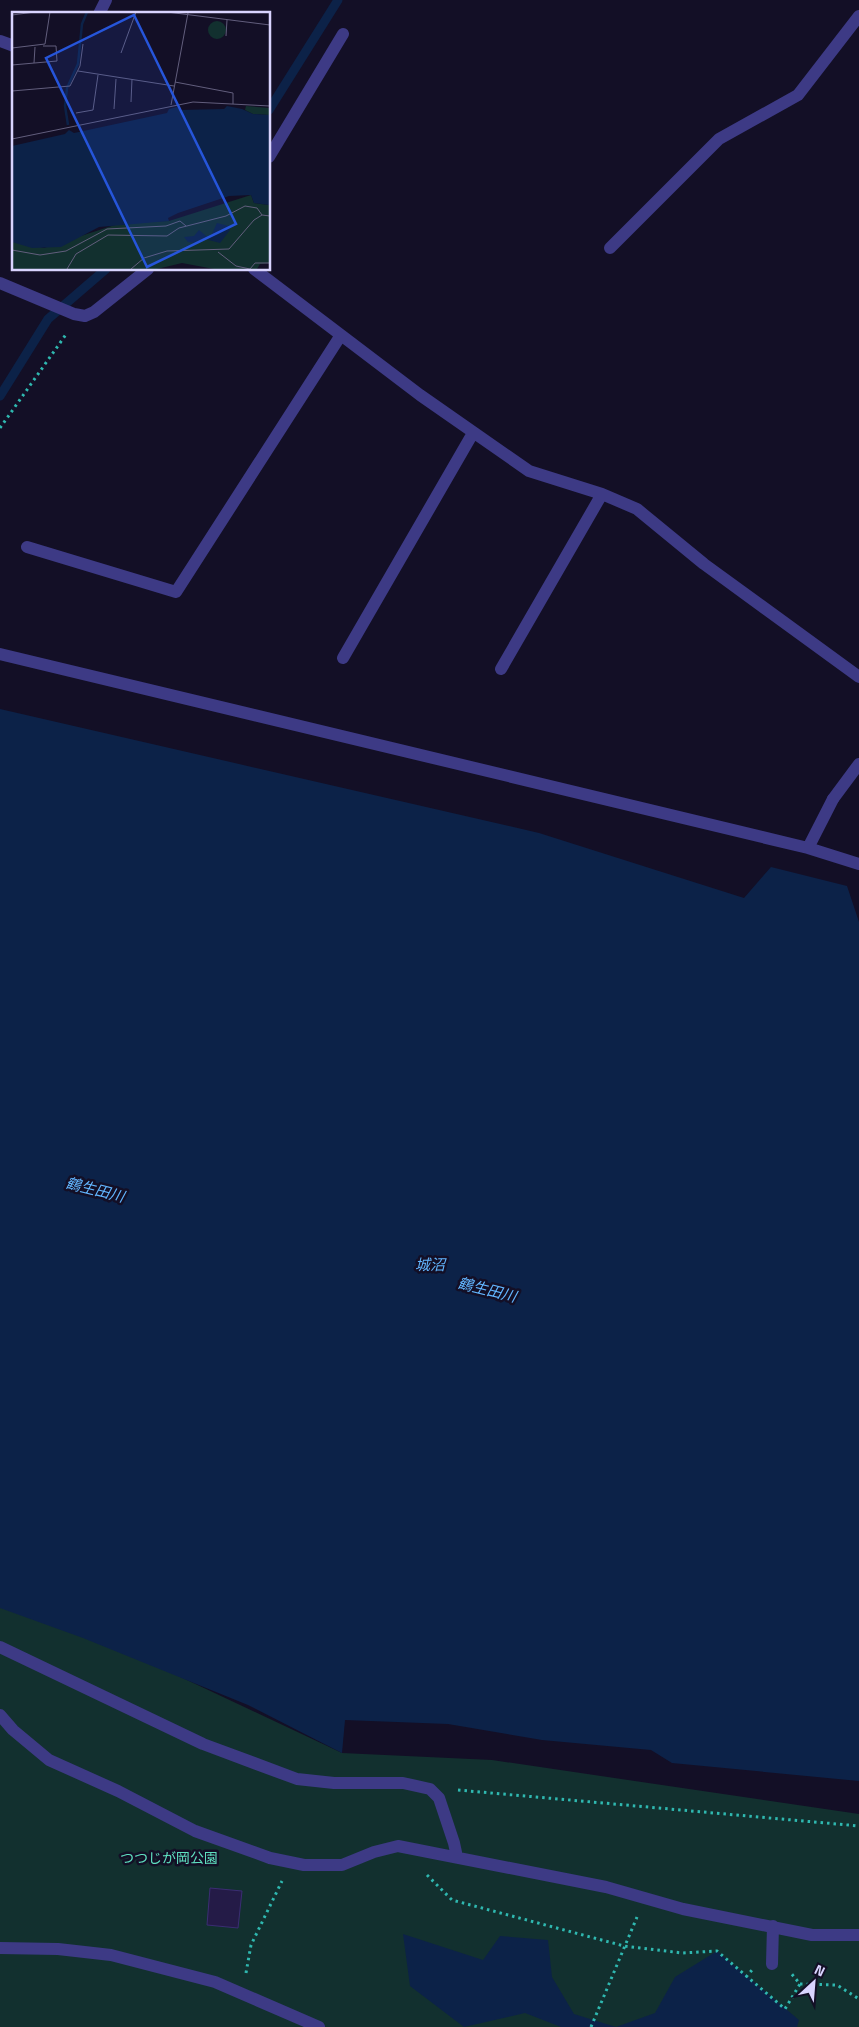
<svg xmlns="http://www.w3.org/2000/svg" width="859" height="2027" font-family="'Titillium Web','Noto Sans JP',sans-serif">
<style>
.green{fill:#12302f}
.water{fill:#0c2248}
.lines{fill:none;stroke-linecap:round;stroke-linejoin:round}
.stream{stroke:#0c2248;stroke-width:9}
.building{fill:#241b47;stroke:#3b2d73}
.path{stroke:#2fb8b0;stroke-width:3;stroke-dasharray:2.5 4;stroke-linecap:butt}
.service{stroke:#3d3a85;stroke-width:12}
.pedestrian{stroke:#3d3a85;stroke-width:12}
.minor{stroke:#3d3a85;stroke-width:12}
.labels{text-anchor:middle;stroke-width:5;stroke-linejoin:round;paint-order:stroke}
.park-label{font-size:14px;fill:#5fe0c0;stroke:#130f26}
.water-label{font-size:15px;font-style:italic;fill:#62b6ff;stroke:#130f26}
.inset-river{fill:none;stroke:#0c2248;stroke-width:2.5}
.inset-road{fill:none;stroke:#625e7d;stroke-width:1}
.view{fill:#2655da;fill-opacity:0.15;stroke:#2655da;stroke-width:2.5}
.inset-edge{fill:none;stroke:#d9d4ff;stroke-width:2.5}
</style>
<rect width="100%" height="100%" fill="#130f26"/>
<path class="green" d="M0,1592L342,1753L492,1760L859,1814V2027H0Z"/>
<path class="water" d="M0,709L539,833L744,898L771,867L847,886L859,922V1781L672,1763L651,1750L542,1740L448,1724L345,1720L342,1753L248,1705L83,1638L0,1608Z
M403,1934L483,1960L500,1936L548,1940L552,1977L574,2014L616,2027L655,2013L675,1977L717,1951L799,2020L797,2027H561L525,2013L464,2027L410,1986Z"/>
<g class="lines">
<path class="stream" d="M269,110L338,0
M0,396L48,319L106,269"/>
</g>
<path class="building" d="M210,1888L242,1891L238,1928L207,1925Z"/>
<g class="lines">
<path class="path" d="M0,428L67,333
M458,1790L859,1826
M427,1875L452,1900L624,1946L682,1953L717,1951L785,2009L800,1984L790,1972
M246,1973L251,1945L282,1881
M746,1977L752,1970
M800,1984L837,1985L859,1999
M591,2027L637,1917"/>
<path class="service" d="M99,14L106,0
M0,41L14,46"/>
<path class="pedestrian" d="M0,654L808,848L859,864
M808,848L833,799
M0,1647L203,1744L297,1779L334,1783H403L430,1789L439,1798L454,1843L457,1857
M0,1715L13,1730L49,1760L118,1791L195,1831L270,1858L304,1865H342L374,1852L398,1846L606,1887L683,1909L812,1935H859
M0,1948L58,1949L111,1955L215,1982L319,2027
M772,1964L773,1926"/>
<path class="minor" d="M269,157L343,34
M610,248L719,139L798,95L859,16
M254,269L420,395L529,471L602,494L637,509L704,564L859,677
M0,283L74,314L85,316L94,312L148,269
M27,547L176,592L341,335
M343,658L473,433
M501,669L602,494
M833,799L859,764"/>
</g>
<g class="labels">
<g class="park-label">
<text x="169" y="1863">つつじが岡公園</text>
</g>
<g class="water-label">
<text transform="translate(95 1190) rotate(14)" y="5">鶴生田川</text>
<text x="430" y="1270">城沼</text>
<text transform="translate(487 1290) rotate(14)" y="5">鶴生田川</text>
</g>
</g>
<g transform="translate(12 12)">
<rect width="258" height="258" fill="#130f26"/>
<path d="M196 18a9 9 0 1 1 18 0a9 9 0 1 1-18 0ZM234,94L257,96V103L241,102L233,98ZM239,183L242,191L257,193V251L248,252L245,257H202L170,251L145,257H0V228L32,236L112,210L157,209Z" fill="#12302f"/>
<path d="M215,94L230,97L241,102L257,103V193L242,191L239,183L217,184L166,201L156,206L157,209L87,215L49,235L20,236L0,230V134L53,122L57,118L62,121L155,101L157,97L165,95L168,98L212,97ZM205,211L217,214L218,218L208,231L193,227L183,231L176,230L172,225L182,224L187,218L194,224H199Z" fill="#0c2248"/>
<path class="inset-river" d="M56,113L53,94L55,76L66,52L70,12L75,0"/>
<path class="inset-road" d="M155,0L258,13M0,3L23,0M214,24L215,8M0,36L33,32L38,0M109,41L124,0M22,51L23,35M0,53L45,49L44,34H31M66,59L162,74M163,70L221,81V92M0,79L58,74L68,54L71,32M119,90L120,67M159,93L176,1M102,97L104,67M64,101L81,98L86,63M0,127L181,90L258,94M0,238L28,243L54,239L95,217L154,214L168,209L174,214M206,240L224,254L238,257M55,257L64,242L96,223L155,224L167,216L214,204L233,194L245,196L250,203M119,257L132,246L155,239L217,237L242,208L250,203L258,204M238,257L243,251H258"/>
<path class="view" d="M122,3L224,212L135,255L34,46Z"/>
<rect width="258" height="258" class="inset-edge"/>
</g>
<g transform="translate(814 1982) rotate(26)" stroke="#130f26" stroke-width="4" paint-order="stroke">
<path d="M0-4L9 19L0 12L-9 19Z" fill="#d9d4ff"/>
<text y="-8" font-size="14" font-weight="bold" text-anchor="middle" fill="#d9d4ff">N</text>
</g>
</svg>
